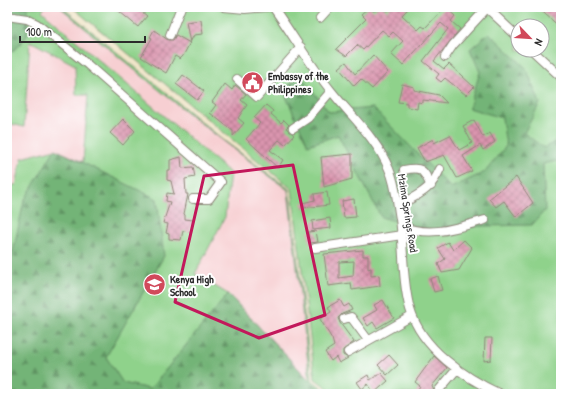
<svg xmlns="http://www.w3.org/2000/svg" width="568" height="401" font-family="'Patrick Hand',sans-serif">
<style>
.built{fill:#f7cfd2}
.green{fill:#8fd28b;stroke:#5d7e5b;fill-rule:evenodd}
.forest{fill:url(#forest-firs);stroke:#4f7051}
.building{fill:url(#building-cross-hatch);fill-rule:evenodd}
.lines{fill:none;stroke-linecap:round;stroke-linejoin:round}
.minor-casing{stroke:#8e887a;stroke-width:10}
.minor{stroke:#fff;stroke-width:8}
.marked{fill:none;stroke:#c2185b;stroke-width:3;stroke-linejoin:round}
.labels{text-anchor:middle;stroke-width:4;stroke-linejoin:round;paint-order:stroke}
.poi-label{font-size:11px;font-weight:bold;fill:#2b2b2b;stroke:#fff;text-anchor:start}
.street-label{font-size:11px;fill:#2b2b2b;stroke:#fff}
</style>
<defs>
<pattern id="forest-firs" width="22" height="20" patternUnits="userSpaceOnUse"><rect width="22" height="20" fill="#73b477"/><path d="M5 1l3.5 6h-7zM16 11l3.5 6h-7z" fill="#5f9362"/></pattern>
<pattern id="building-cross-hatch" width="8" height="8" patternUnits="userSpaceOnUse"><rect width="8" height="8" fill="#da94ae"/><path d="M0 0l8 8M0 8l8-8" fill="none" stroke="#b1798e"/></pattern>
</defs>
<rect width="100%" height="100%" fill="#fff"/>
<filter id="ink" filterUnits="userSpaceOnUse"><feTurbulence type="fractalNoise" baseFrequency=".025" numOctaves="2"/><feDisplacementMap in="SourceGraphic" scale="8" xChannelSelector="R" yChannelSelector="G"/><feConvolveMatrix kernelMatrix="1 2 1 2 8 2 1 2 1" color-interpolation-filters="sRGB"/></filter>
<filter id="wash" filterUnits="userSpaceOnUse"><feTurbulence type="fractalNoise" baseFrequency=".012" numOctaves="4" result="noise"/><feDisplacementMap in="SourceGraphic" scale="16" xChannelSelector="R" yChannelSelector="G"/><feGaussianBlur stdDeviation="0.9" result="paint"/><feColorMatrix in="noise" values="0 0 0 0 0 0 0 0 0 0 0 0 0 0 0 0 0 1.4 0 .05"/><feComposite in="paint" operator="in"/></filter>
<g filter="url(#wash)">
<rect width="100%" height="100%" fill="#f0e5c9"/>
<path class="built" d="M7,7H62L227,143L289,189L312,380L330,394H7Z"/>
<path class="green" d="M7,7H45L42,11L230,173L225,217L195,274L228,294L310,381L288,190C210,132 134,71 60,7H62L227,143L289,189L312,380L330,394H7V185H16L22,158L55,149L83,162L88,95H76L75,65L30,41L24,127L7,123Z
M72,7H561V394H336L315,379L292,189ZM518,26H542V50H518Z"/>
<path class="forest" d="M7,7H28L27,36L13,51L7,46Z
M489,33L526,68L540,103L524,133L544,148L561,138V160L543,164L545,210L532,225L483,226L427,230L381,217L338,135L308,145L283,90L301,76L329,112L373,108L451,188L485,172L506,146L502,118L469,108L480,72L470,49Z
M55,149L157,199L164,256L106,357L123,383L150,389L228,294L311,382L326,394H7V251L13,252L24,201Z"/>
<g id="blocks">
<path class="building" d="M114,7H136L147,16L138,27Z
M369,7L374,11L378,7H383L387,11L391,7H410L402,15L418,30L422,26L425,28L445,7L455,16L451,21L460,29L434,61L444,69L449,64L474,87L466,95L445,78L441,82L436,78L439,74L423,61L448,29L441,23L403,65L391,54L403,41L393,32L389,36L382,30L363,50L357,45L346,56L336,49L366,19L361,14Z
M537,7H556L561,11V28Z
M201,20L203,34L194,35L183,56L180,59L175,56L166,73L141,57L152,38L150,37L154,30L168,40H173L176,35L190,43L186,22Z
M373,55L388,72L372,89L361,79L354,86L339,68L346,62L355,74Z
M183,75L204,91L197,100L176,84Z
M225,84L232,90L235,85L246,94L241,100L247,105L238,118L244,123L233,136V131L210,113L216,105L212,102Z
M402,84L414,87V90L439,95L447,103L423,100V103L418,102L417,109L407,107V103L398,102Z
M266,105L273,111L271,114L281,123L284,120L289,125L286,128L294,135L285,145L279,140L270,150L283,160L278,168L246,139L260,123L254,118Z
M123,119L135,131L123,145L110,133Z
M474,120L483,137L490,133L495,142L483,150L480,145L463,156L472,171L457,178L444,155L425,162L417,148L433,139L434,143L450,135L459,150L472,143L463,126Z
M352,154V179L324,187L321,157Z
M181,157L182,168L193,167L195,177L185,179L186,194H188L184,214L185,215V219L193,220L191,232L183,231L181,240L169,239V234L166,233L168,224L163,223L170,202L166,201L167,193L174,194L171,181L167,180V170H170V160Z
M516,177L533,203L516,217L504,201L496,207L489,199Z
M327,192L329,205L303,208L302,203L315,200L314,194Z
M354,199L356,217L344,218L342,201Z
M330,218L331,228L313,230L312,221Z
M316,231L318,242L310,243L308,232Z
M464,240L472,248L459,270L442,273L438,264L445,259L438,248L448,242L453,250Z
M363,250V256H368V269L371,268V276L379,275L380,286L352,290L351,283L328,286L324,254ZM354,261L353,276L339,278V262Z
M438,276L442,290L434,292L430,279Z
M340,300L344,307L349,304L352,310L342,314L338,318L340,323L354,342L343,350V355L348,358L339,363L336,357L331,361L325,352L334,346L332,339L320,319L331,312L328,307Z
M383,300L394,318L377,328L373,322L368,326L363,318L377,310L374,305Z
M485,338H492L491,360L484,361Z
M389,355L398,365L387,375L378,365Z
M434,356L447,368L432,386L435,394H415L420,386L415,382Z
M381,373L388,381L374,393L368,384L362,389L357,382L368,375L370,380Z"/>
</g>
</g>
<g filter="url(#ink)">
<use href="#blocks" fill-opacity="0" stroke="#8e887a" stroke-width="1"/>
<g class="lines">
<defs>
<path id="minor" d="M224,7L245,9L267,7
M273,7C293,35 310,65 332,92C352,117 377,139 389,169C396,184 397,203 400,219C404,249 402,281 410,309C421,348 465,378 500,394
M486,7L518,37
M7,16L27,19L37,24L88,65L221,182L209,199H193
M320,18L330,7
M170,35L181,7
M532,50L561,77
M445,57L453,45L487,8
M237,79L257,97L301,47
M293,128L308,118L331,91
M404,170C423,166 423,170 431,186
M398,206C418,194 430,192 440,169
M401,226C431,238 456,228 485,220
M315,248L402,235
M344,319L351,317L368,340
M348,352L412,316
M439,390L457,369"/>
</defs>
<use href="#minor" class="minor-casing"/>
<use href="#minor" class="minor"/>
</g>
</g>
<path class="marked" d="M293,165L325,315L259,338L175,302L204,176Z"/>
<defs>
<symbol id="civic-disc" viewBox="-11 -11 22 22"><circle r="9.5" fill="#d1495b" stroke="#fff"/><path d="M-.6-6.5H3V-4.5H.6V-3L4-1V1h2V6H-6V1h2V-1L-.6-3ZM-1.2 2.5V6h2.4V2.5Z" fill="#fff"/></symbol>
<symbol id="school-disc" viewBox="-11 -11 22 22"><circle r="9.5" fill="#d1495b" stroke="#fff"/><path d="M0-5L7-2L0 1L-7-2ZM-4 1L0 2.5L4 1V4Q0 6-4 4Z" fill="#fff"/></symbol>
</defs>
<g fill-rule="evenodd">
<use href="#civic-disc" x="240" y="70" width="25" height="25"/>
<use href="#school-disc" x="142" y="272" width="25" height="25"/>
</g>
<g class="labels">
<g class="poi-label">
<text x="268" y="80">Embassy of the<tspan x="268" dy="13">Philippines</tspan></text>
<text x="170" y="283">Kenya High<tspan x="170" dy="13">School</tspan></text>
</g>
<g class="street-label">
<text transform="translate(408 213) rotate(81)" y="4">Mzima Springs Road</text>
</g>
</g>
<rect width="568" height="401" fill="none" stroke="#fff" stroke-width="24"/>
<g transform="translate(530 38) rotate(115)"><circle r="19" fill="#ffffff" stroke="#aaaaaa"/>
<path d="M0-3L7 15L0 10L-7 15Z" fill="#d1495b"/>
<text y="-6" font-size="11" font-weight="bold" text-anchor="middle" fill="#2b2b2b">N</text>
</g>
<path d="M20 36v6h125v-6" fill="none" stroke="#2b2b2b" stroke-width="2"/>
<text x="26" y="36" font-size="12" fill="#2b2b2b" stroke="#ffffff" stroke-width="3" paint-order="stroke">100 m</text>
</svg>
